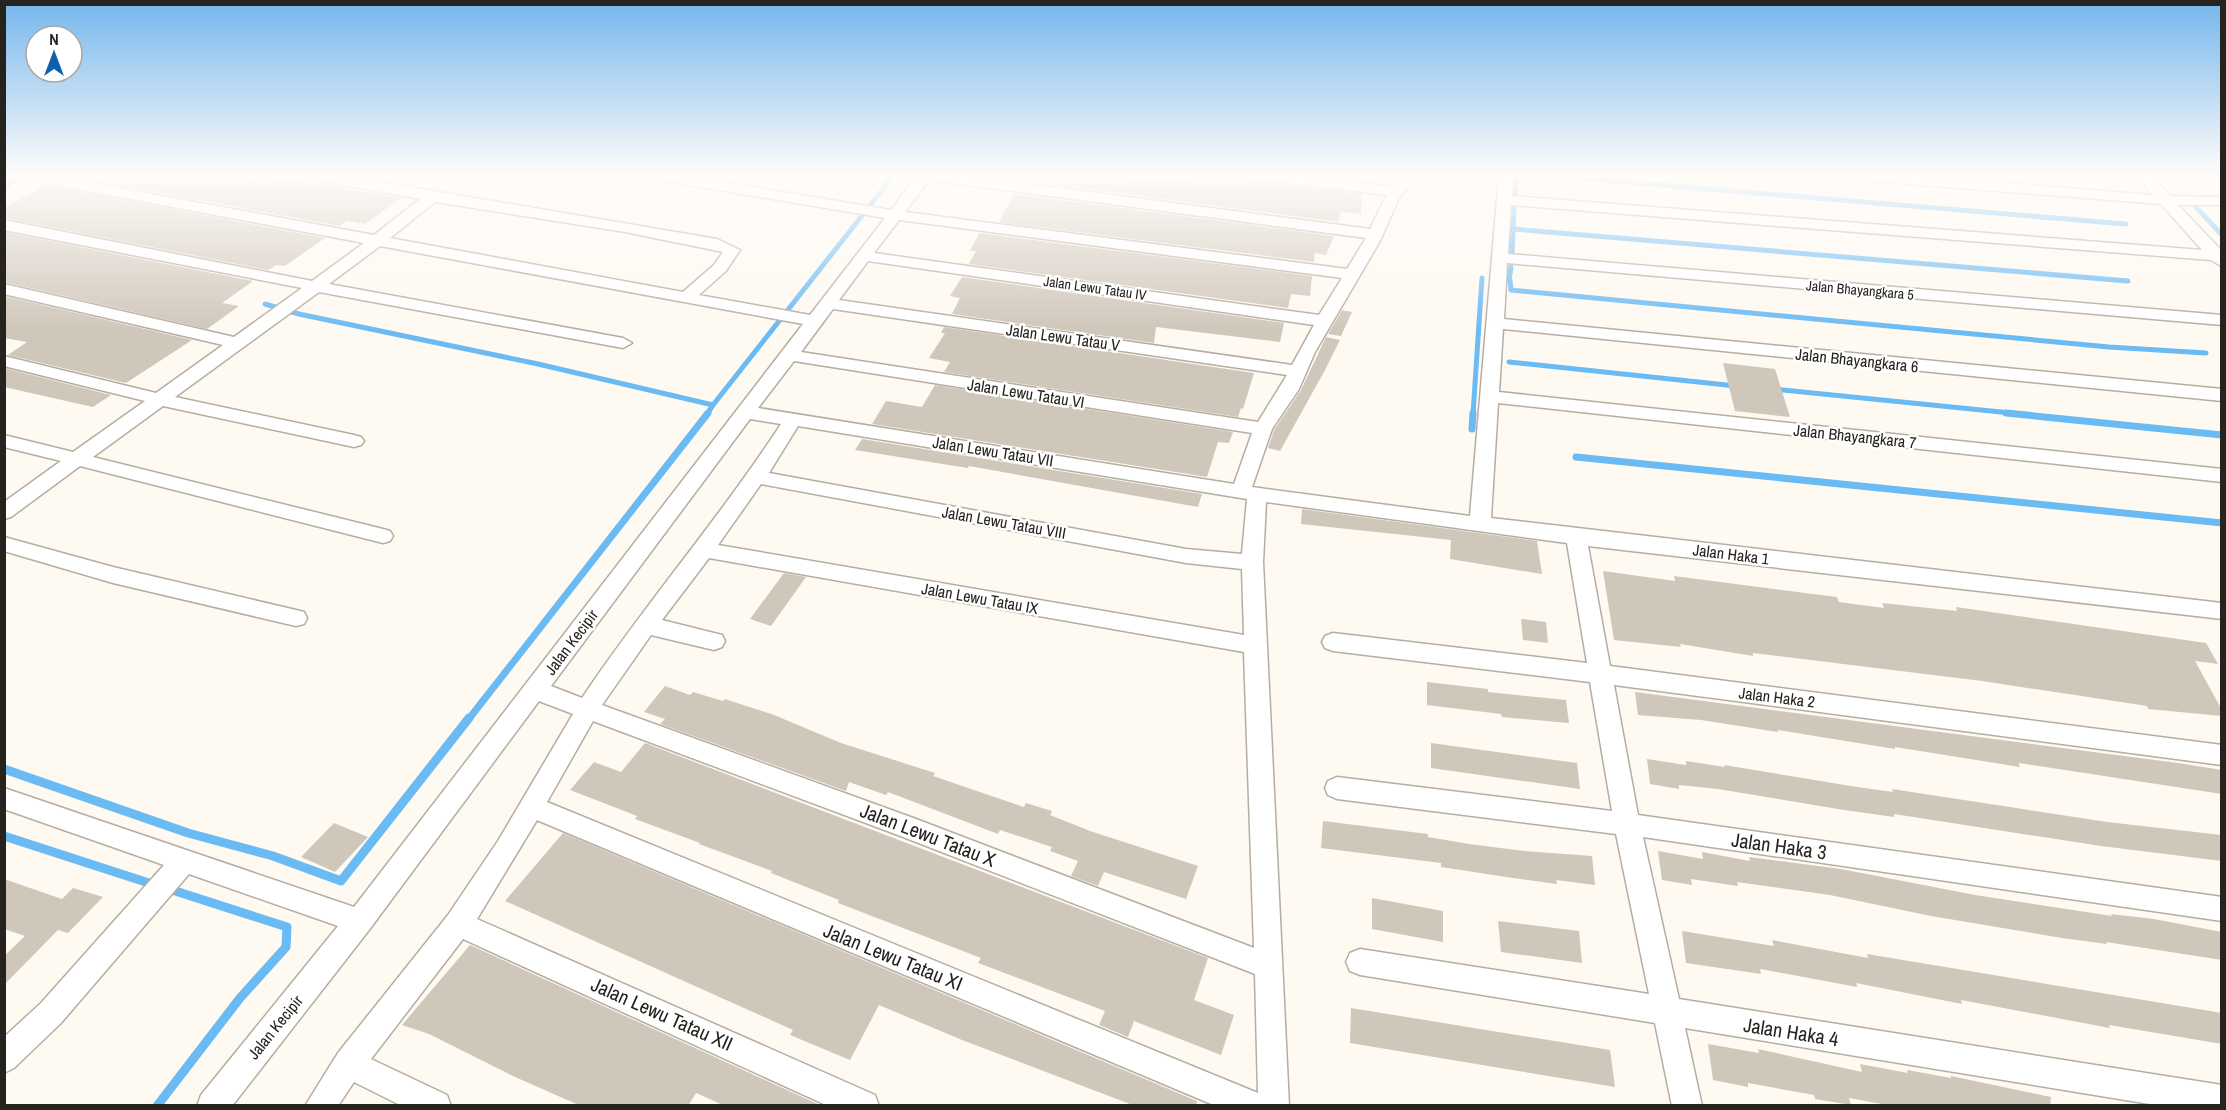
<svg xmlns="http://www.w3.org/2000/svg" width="2226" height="1110" font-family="'Archivo Narrow',sans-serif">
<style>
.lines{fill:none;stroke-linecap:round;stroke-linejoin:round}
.stream-far2{stroke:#6abaf4;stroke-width:5}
.stream-far1{stroke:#6abaf4;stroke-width:7}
.stream{stroke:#6abaf4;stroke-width:9}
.building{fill:#d0c7bb}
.minor-casing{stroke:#b5ada1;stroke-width:3}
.minor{fill:#fff;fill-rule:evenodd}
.labels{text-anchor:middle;stroke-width:5;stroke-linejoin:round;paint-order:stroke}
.far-street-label{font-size:14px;fill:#26231e;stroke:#fff}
.street-label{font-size:16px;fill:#26231e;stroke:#fff}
.near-street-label{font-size:20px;fill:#26231e;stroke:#fff}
</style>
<rect width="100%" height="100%" fill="#fef9f1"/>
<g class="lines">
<path class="stream-far2" d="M1541,175L2126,224
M4,187L22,175
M1515,195L1516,175
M2196,207L2222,235
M1513,229L2128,281
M1512,252L1514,207
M1509,280L1511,267
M1510,280L1511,290L2109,347L2206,353
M265,304L299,314L538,364L713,405L894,175
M1509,362L1736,386
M1774,389L2021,414
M707,414L713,405
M1473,414L1482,278"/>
<path class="stream-far1" d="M2006,413L2222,435
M1472,429L1473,413
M1576,457L2222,523
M468,720L708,413"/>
<path class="stream" d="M4,769L188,833L273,856L341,881L469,718
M4,836L155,885
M157,1106L240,998L286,947L287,927L166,888"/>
</g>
<path class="building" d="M112,175H267L401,198L365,224L347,221L340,226L100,182Z
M398,175H430L416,186L390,181Z
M1023,175H1119L1184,182L1186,175H1245L1256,181L1362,194L1361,214L1341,212L1338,222L1021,180Z
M45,185L325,238L285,266L276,265L268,270L4,218V208Z
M1014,194L1334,236L1326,255L1315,253L1314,262L999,222Z
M4,232L253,281L222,303L239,306L207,329L4,282Z
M979,233L1312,276L1310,296L1291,294L1288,308L969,264L976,251H970Z
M962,277L1284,323L1280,342L1156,327L1154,343L952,314L960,298L950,296Z
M4,296L192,340L126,383L8,355L27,342L4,338Z
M1342,310L1352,312L1341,336L1328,334Z
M944,327L1254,373L1243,409L1241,408L1238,417L944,372L950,362L929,358L945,333H941Z
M1326,337L1340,340L1325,370L1280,451L1268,448L1274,430L1301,390Z
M1723,363L1775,369L1790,417L1735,411Z
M4,368L111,395L93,407L4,387Z
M935,385L1233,432L1229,443L1218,442L1207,477L872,424L886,401L922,407Z
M862,439L1202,494L1198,507L969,466L968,468L855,450Z
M1302,509L1537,541L1542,574L1450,559L1451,540L1301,524Z
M1603,571L1675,581L1674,576L1837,597L1839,602L1884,608L1882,603L1957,611L1956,607L2206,643L2218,664L2195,661L2222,710V716L2148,709L2147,706L1982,681L1753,653V656L1680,644L1681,647L1614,640Z
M784,573L806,577L771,626L750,619Z
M1521,619L1546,622L1548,643L1523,640Z
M1427,682L1488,689V692L1566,700L1569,723L1502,717L1501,714L1427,705Z
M665,686L690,695L693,692L723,701L725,699L774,715L841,743L935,773L933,776L1024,807L1026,803L1052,811L1050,815L1090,831L1198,866L1186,899L1104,872L1098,886L1071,876L1078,861L1050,851L1052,847L1000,830L998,834L888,792L886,795L849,782L846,791L660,724L665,719L644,712Z
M1635,692L2178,763L2222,770V794L2019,763L2020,767L1895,747V749L1778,730V732L1701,720L1638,715Z
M645,743L1208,958L1194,1000L1234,1015L1221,1055L1134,1021L1128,1037L1099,1025L1105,1011L978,963L981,958L838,903L839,900L771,873L772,871L699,844L700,843L635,819L637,816L570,790L594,762L621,772Z
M1431,743L1577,763L1580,789L1431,768Z
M1647,759L1686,765V761L1725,767L1724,765L1857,787L1893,792L1892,789L2107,822L2222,835V861L2101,846L1894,814V817L1844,810L1718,789L1679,785V789L1650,784Z
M1323,821L1428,834V837L1469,844L1524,851L1592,856L1595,885L1556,880L1557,884L1513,878L1441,867V863L1321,848Z
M334,823L368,837L335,872L301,857Z
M563,833L1197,1101L1196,1106H1135L962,1040L879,1005L850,1060L790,1035L793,1030L505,901Z
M1658,851L1703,859L1702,852L1750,861L1749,857L1841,869L1975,895L2112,916L2111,914L2154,919L2222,932V960L2106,942L2107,944L2062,938L1931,916L1830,895L1737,882L1738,886L1691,879L1692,885L1662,880Z
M4,879L62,899L73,888L103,897L68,933L58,930L4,985V956L25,936L4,929Z
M1372,898L1443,911V942L1372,929Z
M1498,921L1579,931L1582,963L1501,952Z
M1682,931L1774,946L1772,940L1868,958L1867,954L2222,1013V1044L2109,1025L2110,1028L1961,1000L1962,1004L1856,983L1857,987L1760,969L1761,974L1686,963Z
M470,945L822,1106H725L696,1093L688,1106H581L515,1077L429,1034L402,1025Z
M1351,1008L1610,1050L1615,1087L1350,1043Z
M1708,1044L1759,1053L1758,1049L1862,1072L1860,1064L1908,1073L1907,1070L1951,1078V1076L2051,1097L2050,1106H1893L1849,1098L1851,1105L1815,1099L1814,1095L1748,1083V1087L1713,1080Z"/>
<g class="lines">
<defs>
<path id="minor" d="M49,175L374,235L420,199L313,179L306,175H339L717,239L740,250L726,271L699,295L810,315L885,218L653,179L646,175H682L891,210L917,175H962L1370,229L1387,195L1256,179L1249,175H1295L1393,187L1399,179L1404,178L1411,182L1398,200L1380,241L1315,352L1299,389L1272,429L1252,487L1470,516L1499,175H1513L1512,196L2202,250L2161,204L1847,179L1840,175H1907L2153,195L2136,175H2151L2170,196L2222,197V205H2178L2222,251L2221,266L2211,260L1511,205L1508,254L2222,315V325L1507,263L1504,319L2222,389V401L1503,329L1499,392L2222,469V482L1498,403L1491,518L2222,603V619L1588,546L1610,666L2222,745V765L1614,685L1638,815L2222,897V921L1643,837L1679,999L2222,1085V1106H2162L1685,1028L1702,1106H1672L1655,1023L1360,975L1350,971L1346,962L1350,953L1360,949L1649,994L1616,834L1337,799L1328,795L1325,788L1328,781L1337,777L1612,811L1590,682L1333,651L1325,648L1322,642L1325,636L1333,633L1587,663L1567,543L1266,502L1263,562L1289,1106H1216L537,820L477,919L875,1095L879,1106H828L463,939L371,1059L447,1095L451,1106H402L354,1082L338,1106H305L338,1053L448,915L498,841L573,714L539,701L369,930L232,1106H197L201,1095L338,926L189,874L61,1023L14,1068L4,1073V1037L41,1003L164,865L4,809V788L354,907L803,324L380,246L329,284L623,338L632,343L623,348L319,292L175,397L354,435L361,437L364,441L361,445L354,447L163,406L93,457L383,529L390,531L393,536L390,541L383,543L80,466L11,517L4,519V502L61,461L4,447V435L73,452L145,401L4,366V356L156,393L223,345L4,294V284L234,337L302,288L4,230V220L312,281L364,243L45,183L38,179L40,176ZM929,180L1366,238L1347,269L905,212ZM435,202L625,232L723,252L714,265L683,292L390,238ZM899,220L1342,278L1319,315L874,253ZM868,261L1314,325L1292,365L839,300ZM833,309L1287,375L1258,422L801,352ZM794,361L1252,433L1234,484L758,408ZM750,419L781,424C719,519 645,604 582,698L551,686ZM798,426L1247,499L1242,554L1186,549L769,473ZM761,484L1186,563L1242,569L1244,635L718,545ZM709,558L1244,652L1254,948L916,819L602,705L651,635L714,650L722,647L725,641L722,635L662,620ZM593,721L898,835L1255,974L1258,1093L547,802Z
M4,537L113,567L296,610L304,612L307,618L304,624L296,626L113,583L4,551Z"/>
</defs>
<use href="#minor" class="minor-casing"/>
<use href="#minor" class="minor"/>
</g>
<linearGradient id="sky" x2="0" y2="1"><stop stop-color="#75b6ed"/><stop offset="0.53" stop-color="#fffcf9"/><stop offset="1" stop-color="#fffcf9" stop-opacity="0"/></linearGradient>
<rect width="2226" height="331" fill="url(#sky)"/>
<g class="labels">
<g class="far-street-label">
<text transform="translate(1095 288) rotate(8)" y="5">Jalan Lewu Tatau IV</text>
<text transform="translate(1860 290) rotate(5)" y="5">Jalan Bhayangkara 5</text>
</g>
<g class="street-label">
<text transform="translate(1063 337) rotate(8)" y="6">Jalan Lewu Tatau V</text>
<text transform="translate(1857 360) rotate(6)" y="6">Jalan Bhayangkara 6</text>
<text transform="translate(1026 393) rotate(9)" y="6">Jalan Lewu Tatau VI</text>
<text transform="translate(1855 436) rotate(6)" y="6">Jalan Bhayangkara 7</text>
<text transform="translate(993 451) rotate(9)" y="6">Jalan Lewu Tatau VII</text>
<text transform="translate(1004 522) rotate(10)" y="6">Jalan Lewu Tatau VIII</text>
<text transform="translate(1731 554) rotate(7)" y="6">Jalan Haka 1</text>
<text transform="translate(980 598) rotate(10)" y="6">Jalan Lewu Tatau IX</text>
<text transform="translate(571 642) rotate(-53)" y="6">Jalan Kecipir</text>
<text transform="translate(1777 697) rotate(7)" y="6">Jalan Haka 2</text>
<text transform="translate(275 1027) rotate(-51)" y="6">Jalan Kecipir</text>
</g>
<g class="near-street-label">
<text transform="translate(928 835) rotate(21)" y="7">Jalan Lewu Tatau X</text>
<text transform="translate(1779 846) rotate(8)" y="7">Jalan Haka 3</text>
<text transform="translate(893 957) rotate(22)" y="7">Jalan Lewu Tatau XI</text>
<text transform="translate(662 1014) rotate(24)" y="7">Jalan Lewu Tatau XII</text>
<text transform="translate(1791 1032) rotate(9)" y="7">Jalan Haka 4</text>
</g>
</g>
<rect width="2226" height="1110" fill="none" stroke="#26231e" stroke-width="12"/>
<g transform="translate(54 54)"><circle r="28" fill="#ffffff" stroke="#a8a7a5" stroke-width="1.5"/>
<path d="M0-4.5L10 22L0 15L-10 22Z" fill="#0e60ae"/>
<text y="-9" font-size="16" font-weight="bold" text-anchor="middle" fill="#26231e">N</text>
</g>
</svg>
